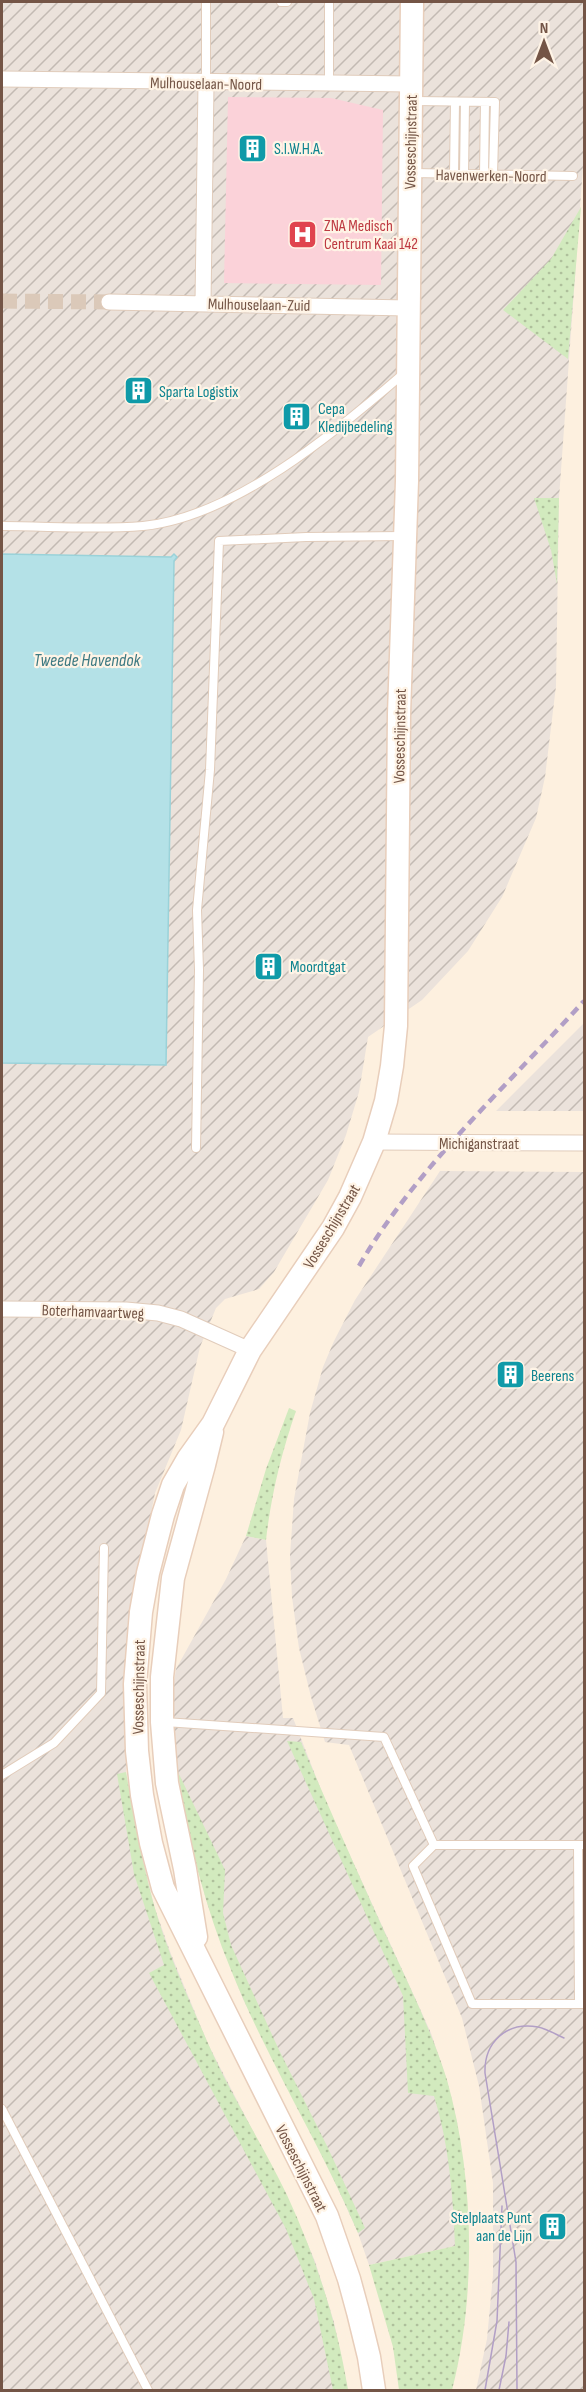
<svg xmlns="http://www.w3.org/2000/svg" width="586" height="2392" font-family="'Sofia Sans Condensed',sans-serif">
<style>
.industrial{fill:url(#industrial-furrows)}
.medical{fill:#fbd2d9}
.grass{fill:url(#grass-dots)}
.water{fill:#b4e1e7;stroke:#9ad2d9;stroke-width:1.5}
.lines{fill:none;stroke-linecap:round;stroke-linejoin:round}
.street-tunnel{stroke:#dbc9b9;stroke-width:15;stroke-dasharray:15 8;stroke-linecap:butt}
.lane-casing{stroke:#e1ccbb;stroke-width:10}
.street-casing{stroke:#e1ccbb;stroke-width:17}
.secondary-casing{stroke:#e8cebb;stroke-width:25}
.lane{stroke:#fff;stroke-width:8}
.street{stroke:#fff;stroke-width:15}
.secondary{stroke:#fff;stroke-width:22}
.tram{stroke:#b29fc6;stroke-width:1.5}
.rail{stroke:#b29fc6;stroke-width:4.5;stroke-dasharray:9 6;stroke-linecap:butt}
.labels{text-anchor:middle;stroke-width:4.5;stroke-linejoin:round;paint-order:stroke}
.street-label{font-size:16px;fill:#745546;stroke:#fff4e6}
.culture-label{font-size:16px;fill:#0d838f;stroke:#fff4e6;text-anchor:start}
.health-label{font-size:16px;fill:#be3a42;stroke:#fff4e6;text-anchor:start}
.water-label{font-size:18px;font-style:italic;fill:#3d7982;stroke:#fff4e6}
</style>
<defs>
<pattern id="industrial-furrows" width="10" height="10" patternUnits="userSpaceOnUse" patternTransform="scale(1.5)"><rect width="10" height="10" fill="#ebe2db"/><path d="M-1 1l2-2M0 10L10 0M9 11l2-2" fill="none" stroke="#c3bab3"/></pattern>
<pattern id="grass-dots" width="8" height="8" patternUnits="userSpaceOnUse" patternTransform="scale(1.5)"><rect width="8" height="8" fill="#d2eabe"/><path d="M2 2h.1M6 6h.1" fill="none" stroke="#afc09c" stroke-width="1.8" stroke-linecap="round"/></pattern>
</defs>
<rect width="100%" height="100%" fill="#fdf0df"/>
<path class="industrial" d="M2,2H584V152L559,498L556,686L545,777L536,818L502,897L468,951L422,1000L368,1037L359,1092L346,1135L328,1180L274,1272L259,1289L225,1299L216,1308L200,1347L181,1430L155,1493L136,1589L126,1688V1772L136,1830L154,1906L171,1954L208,2044L286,2195L315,2261L334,2322L348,2390H2V1063L166,1065L174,561L176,557L174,554L171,557L2,554Z
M584,1023V1111H496Z
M440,1171L584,1172V2390H476L487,2339L493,2275V2183L479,2086L462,2018L349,1745L325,1742L311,1697L299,1648L292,1597L290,1556L294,1499L310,1413L323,1367L334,1341L355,1300Z
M246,1536L266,1540L283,1718H293L327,1805L431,2033L447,2081L457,2122L463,2162L469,2243L369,2265L358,2233L321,2151L243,1999L208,1906L185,1823L178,1772L172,1695L176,1669L226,1579Z"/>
<path class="medical" d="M228,97L331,98L383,110L381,285L224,283Z"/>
<path class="grass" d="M581,207L568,359L503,310L551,259Z
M534,498H559L557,584L551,550Z
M289,1408L296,1411C281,1454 271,1496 266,1540L246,1536L266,1469Z
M287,1741L301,1742C329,1809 359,1875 389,1942C410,1987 432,2032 447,2080C474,2175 477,2294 452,2390H399L393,2347L369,2265L455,2246C453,2195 449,2144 434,2096L408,2093L403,1996Z
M126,1772C134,1817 142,1862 154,1905C167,1952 188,1997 207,2041C230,2094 262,2143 287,2195C316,2258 337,2322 348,2390H333L314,2299L286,2229L149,1973L164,1965L134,1874L117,1774Z
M178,1772L225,1870L223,1913L231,1945L279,2050L328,2148L365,2228L358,2233C320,2143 267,2060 231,1970C205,1907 188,1840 178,1772Z"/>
<path class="water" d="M2,554L171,557L174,554L177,557L174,561L166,1065L2,1063Z"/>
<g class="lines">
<path class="street-tunnel" d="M2,301L109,302"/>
<defs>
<path id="lane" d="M281,2H287
M329,2V84
M206,83V2
M415,101L495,102L493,175
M414,173L573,176
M454,174L455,102
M464,175L465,102
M484,175L485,102
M2,526C48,526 96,530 143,526C234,517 336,432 403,374
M196,1148L199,970L197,910L210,770L219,541L306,537L403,536
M165,1722L384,1737L434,1845
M2,1775L54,1743L101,1693L104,1548
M578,1845L579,2004
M584,1845H434L413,1866L472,2004H584
M2,2109L148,2390"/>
<path id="street" d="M2,79L411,84
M109,302L408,308
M203,303L206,83
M374,1142L584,1143
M2,1309L126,1310L158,1313L181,1319L250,1350"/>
<path id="secondary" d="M196,1937L185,1869L167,1783L162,1722V1677L173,1578L204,1465L212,1432
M374,2390L369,2357L358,2312L349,2279L327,2216L163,1888L151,1843L142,1795L137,1751L135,1684L141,1612L148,1573L163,1515L173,1485L188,1459L213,1424L250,1350L333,1228L350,1197L374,1142L386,1101L392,1066L396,1026L399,714L407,481L412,2"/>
</defs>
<use href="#lane" class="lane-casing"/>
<use href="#street" class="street-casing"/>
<use href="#secondary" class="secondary-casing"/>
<use href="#lane" class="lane"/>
<use href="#street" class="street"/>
<use href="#secondary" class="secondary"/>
<path class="tram" d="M485,2390L497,2321L502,2206
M499,2390L506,2356L509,2322
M517,2390L516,2262L485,2073C484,2043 506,2021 538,2027C547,2029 555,2034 564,2038"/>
<path class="rail" d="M359,1266C416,1168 508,1085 584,1001"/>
</g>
<defs>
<symbol id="building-square" viewBox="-11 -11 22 22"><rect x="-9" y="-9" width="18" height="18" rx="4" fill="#0f9aa8" stroke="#fff4e6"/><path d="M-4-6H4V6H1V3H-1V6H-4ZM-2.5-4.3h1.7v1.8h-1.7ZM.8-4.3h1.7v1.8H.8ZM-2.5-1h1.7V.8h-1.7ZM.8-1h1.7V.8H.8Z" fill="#fff"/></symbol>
<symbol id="hospital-square" viewBox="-11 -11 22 22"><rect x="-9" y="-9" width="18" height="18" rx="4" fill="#e0444e" stroke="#fff4e6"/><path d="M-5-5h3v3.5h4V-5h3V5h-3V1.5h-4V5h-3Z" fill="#fff"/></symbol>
</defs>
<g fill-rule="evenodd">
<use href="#building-square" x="236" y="132" width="33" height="33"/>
<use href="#hospital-square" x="286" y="218" width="33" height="33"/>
<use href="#building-square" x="122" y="374" width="33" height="33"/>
<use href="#building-square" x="280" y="400" width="33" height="33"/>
<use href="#building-square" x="252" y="950" width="33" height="33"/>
<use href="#building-square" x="494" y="1358" width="33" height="33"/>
<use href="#building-square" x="536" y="2210" width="33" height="33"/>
</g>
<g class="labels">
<g class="street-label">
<text transform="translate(206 83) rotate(1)" y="6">Mulhouselaan-Noord</text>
<text transform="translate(410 142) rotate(-89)" y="6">Vosseschijnstraat</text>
<text transform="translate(491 175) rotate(1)" y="6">Havenwerken-Noord</text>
<text transform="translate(259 304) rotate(1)" y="6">Mulhouselaan-Zuid</text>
<text transform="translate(399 736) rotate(-89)" y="6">Vosseschijnstraat</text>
<text x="479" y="1149">Michiganstraat</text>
<text transform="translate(331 1226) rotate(-59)" y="6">Vosseschijnstraat</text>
<text transform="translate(93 1311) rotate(2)" y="6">Boterhamvaartweg</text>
<text transform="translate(138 1687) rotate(-89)" y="6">Vosseschijnstraat</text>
<text transform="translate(302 2168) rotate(63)" y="6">Vosseschijnstraat</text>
</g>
<g class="culture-label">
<text x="274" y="154">S.I.W.H.A.</text>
<text x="159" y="397">Sparta Logistix</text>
<text x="318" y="414">Cepa<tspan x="318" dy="18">Kledijbedeling</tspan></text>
<text x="290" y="972">Moordtgat</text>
<text x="531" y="1381">Beerens</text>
<text x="532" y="2223" text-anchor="end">Stelplaats Punt<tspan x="532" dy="18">aan de Lijn</tspan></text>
</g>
<g class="health-label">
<text x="324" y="231">ZNA Medisch<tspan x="324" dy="18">Centrum Kaai 142</tspan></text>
</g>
<g class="water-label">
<text x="87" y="666">Tweede Havendok</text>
</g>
</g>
<rect width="586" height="2392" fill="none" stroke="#745546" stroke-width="6"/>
<g transform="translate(544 42)" stroke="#fff4e6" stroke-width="4.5" paint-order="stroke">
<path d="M0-4.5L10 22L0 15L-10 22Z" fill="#745546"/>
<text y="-9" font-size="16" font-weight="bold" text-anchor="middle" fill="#745546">N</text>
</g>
</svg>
